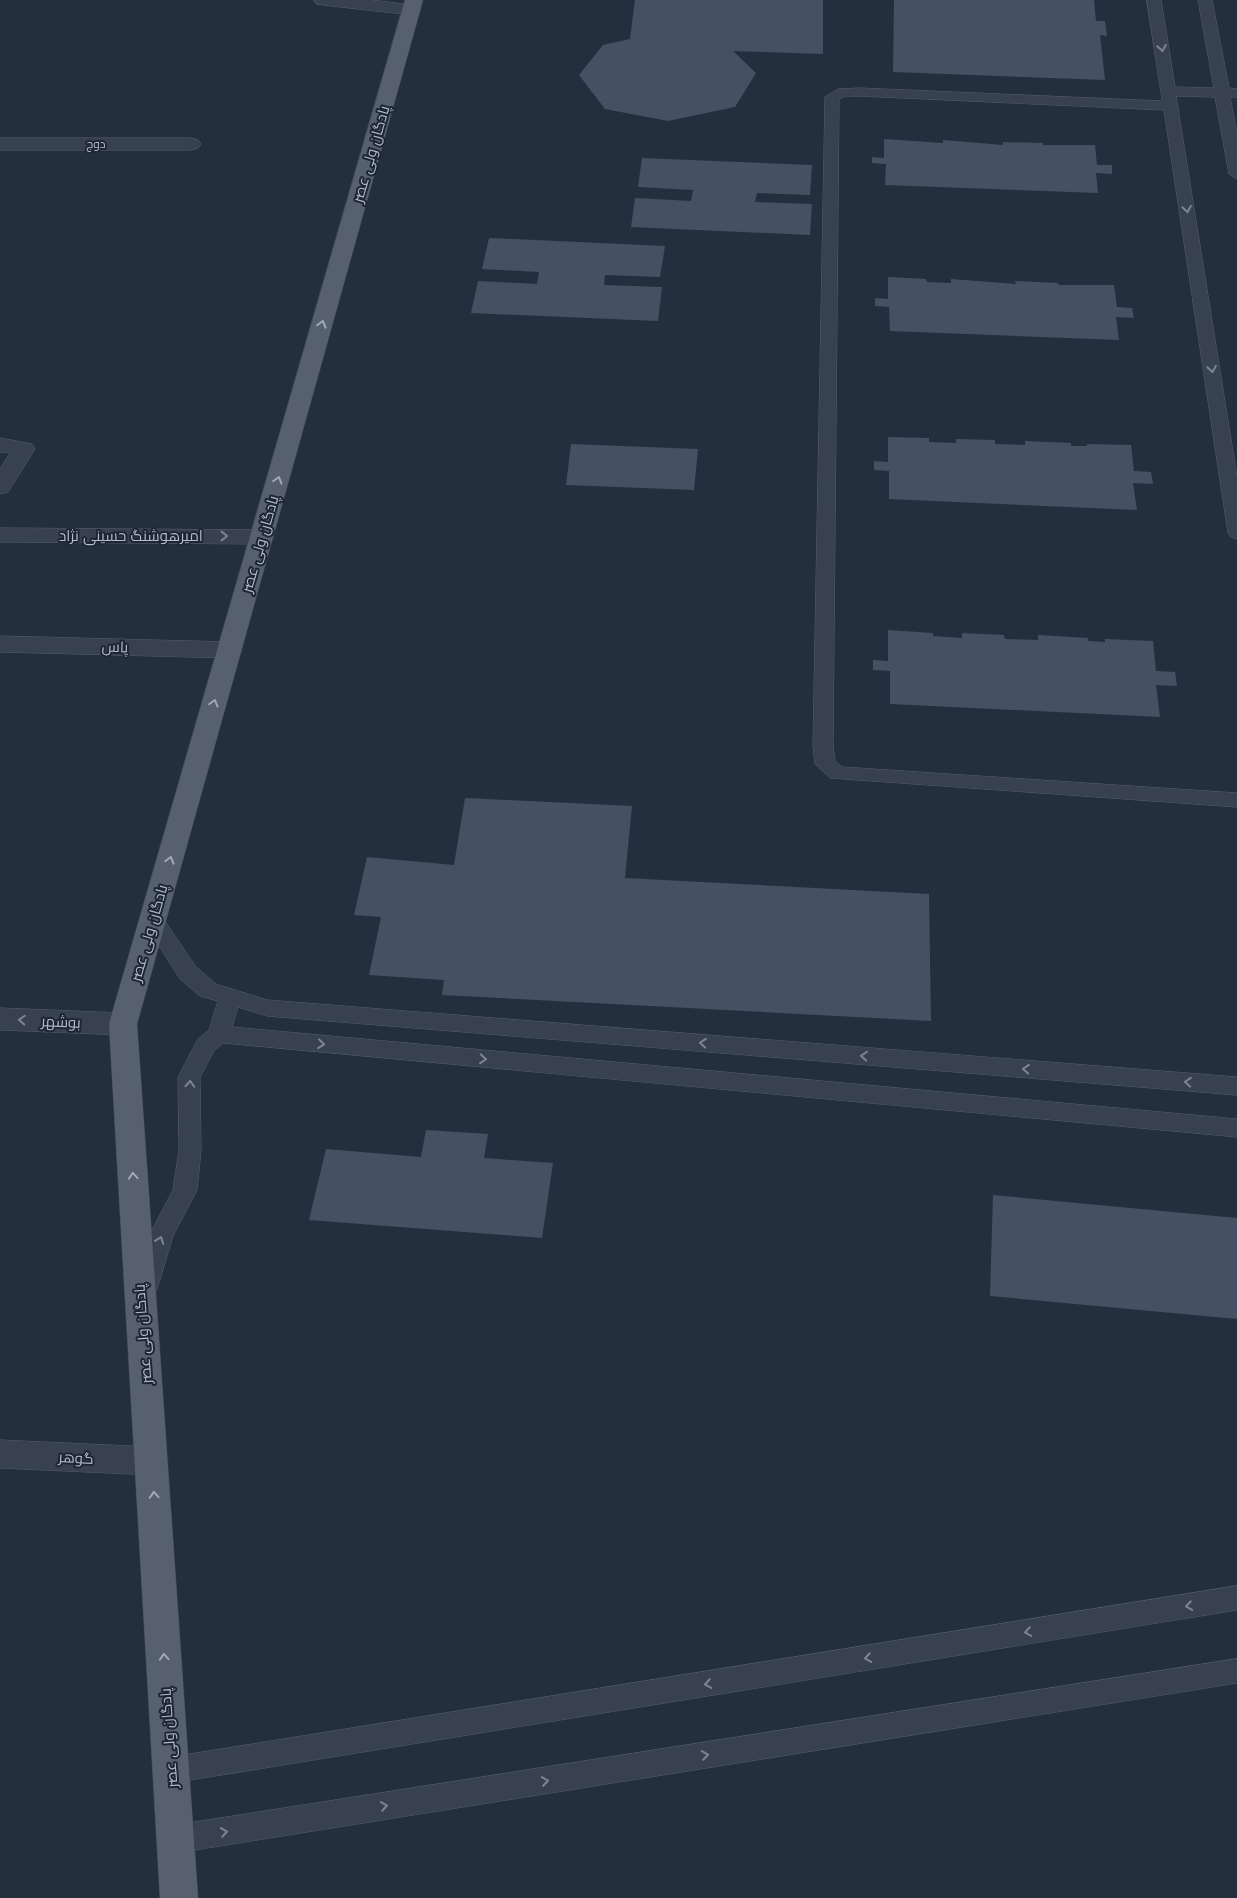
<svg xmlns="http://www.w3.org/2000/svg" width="1237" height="1898" font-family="Inter,Cairo,sans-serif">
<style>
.building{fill:#455162}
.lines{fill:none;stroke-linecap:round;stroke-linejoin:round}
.service-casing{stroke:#565f6c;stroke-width:1}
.minor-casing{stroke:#565f6c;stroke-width:1}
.primary-casing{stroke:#414a57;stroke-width:1}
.service{fill:#38414e;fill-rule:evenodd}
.minor{fill:#38414e;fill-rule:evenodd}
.primary{fill:#56606e;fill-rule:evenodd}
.oneway{stroke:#7c8592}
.oneway2{stroke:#a1aab7}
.labels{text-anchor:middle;stroke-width:4;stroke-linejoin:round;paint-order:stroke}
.far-street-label{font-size:12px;fill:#b4bcc9;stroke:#1d2633}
.street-label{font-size:15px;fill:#b4bcc9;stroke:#1d2633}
</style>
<rect width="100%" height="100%" fill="#242f3e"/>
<path class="building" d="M635,0H823V54L733,51L756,73L735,107L668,121L605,109L579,75L603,45L630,39Z
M894,0H1094L1096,21H1105L1107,36L1100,35L1105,80L893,72Z
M884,139L943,143V140L1003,145V142L1043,143V145H1095L1097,165H1112V174L1096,173L1098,193L885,185L886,164L872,163V157L884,158Z
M642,158L812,165L810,195L757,193L755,202L812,204L810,235L631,227L635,198L691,201L693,190L638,187Z
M489,238L665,246L660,277L605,275L604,285L662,287L658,321L471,313L478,281L537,284L539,272L482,269Z
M888,277L926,279L927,282L951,283V279L1016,284L1015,281L1058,283L1059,285H1114L1117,307L1132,308L1134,318L1116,317L1119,340L890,331L889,307L875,306V298L888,299Z
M888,437L929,438V442L956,443V439L995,440V444L1025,445V441L1071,443V446H1087V444L1131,445L1134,471L1151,472L1153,484L1133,483L1137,510L889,499V471L874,470V461L888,462Z
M571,444L698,449L694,490L566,485Z
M888,630L933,633V636L962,638V633L1004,635L1005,639L1038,640V635L1088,638V641L1105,642V639L1153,641L1156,671L1175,672L1177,686L1156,685L1160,717L890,704V671L873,670V660L888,661Z
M465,798L632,806L625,878L929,894L931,1021L442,995L444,980L369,975L381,917L354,915L367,857L454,865Z
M426,1130L488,1134L484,1158L553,1163L542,1238L309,1220L326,1149L421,1157Z
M993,1195L1237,1218V1319L990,1296Z"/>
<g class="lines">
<defs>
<path id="service" d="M1147,0H1161L1175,87L1214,88L1198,0H1212L1229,88L1237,89V97H1230L1237,134V179L1229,174L1215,97L1176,96L1237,477V539L1231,537L1228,533L1164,110L860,96H845L839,99L833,746L835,761L842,767L1237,793V807L830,778L815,764L813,746L825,97L838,89L860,88L1162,101Z
M153,911L160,914L196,967L216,984L267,1000L1237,1077V1095L267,1016L238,1007L232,1027L1237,1119V1137L223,1043L214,1051L200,1077L201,1150L197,1190L173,1236L157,1289L153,1296L145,1299L137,1296L133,1289L149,1236L173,1190L179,1150L178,1077L198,1039L209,1030L218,1001L200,996L180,979L142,919L146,914Z
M1237,1586V1610L172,1783L162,1779L158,1770L162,1761L172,1757Z
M1237,1659V1683L176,1853L166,1849L162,1839L166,1829L176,1825Z"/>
<path id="minor" d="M314,0H371L412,5L418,6L421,10L418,14L412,15L323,5L317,4Z
M0,138H191L198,140L201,144L198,148L191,150H0Z
M0,438L32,444L35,449L8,492L0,494V469L10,453L0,452Z
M0,528L262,530L270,532L274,537L270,542L262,544L0,542Z
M0,636L230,642L239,644L242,650L239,656L230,658L0,652Z
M0,1008L123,1013L133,1016L137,1024L133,1032L123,1035L0,1030Z
M0,1440L152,1447L164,1451L168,1461L164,1471L152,1475L0,1468Z"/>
<path id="primary" d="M405,0H423L137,1024L198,1898H160L109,1024Z"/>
</defs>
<use href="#service" class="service-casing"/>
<use href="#minor" class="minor-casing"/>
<use href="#primary" class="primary-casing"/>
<use href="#service" class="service"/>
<use href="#minor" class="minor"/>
<use href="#primary" class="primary"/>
</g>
<defs><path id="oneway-chevron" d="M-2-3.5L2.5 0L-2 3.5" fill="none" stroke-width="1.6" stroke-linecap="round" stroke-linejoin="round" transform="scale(1.25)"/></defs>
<g class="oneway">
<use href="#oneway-chevron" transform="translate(1162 48) rotate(81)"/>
<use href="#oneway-chevron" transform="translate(1187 209) rotate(81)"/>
<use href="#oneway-chevron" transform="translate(1212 369) rotate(81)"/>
<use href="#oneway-chevron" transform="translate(224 536)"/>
<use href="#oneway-chevron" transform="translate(22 1020) rotate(-177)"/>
<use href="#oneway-chevron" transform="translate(703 1043) rotate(-175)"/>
<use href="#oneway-chevron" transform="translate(321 1044) rotate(6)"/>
<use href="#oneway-chevron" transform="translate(864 1056) rotate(-175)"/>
<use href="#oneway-chevron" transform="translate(483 1059) rotate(5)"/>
<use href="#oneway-chevron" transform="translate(1026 1069) rotate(-175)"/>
<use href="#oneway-chevron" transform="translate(1188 1082) rotate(-175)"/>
<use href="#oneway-chevron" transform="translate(190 1084) rotate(-87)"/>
<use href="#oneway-chevron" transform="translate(160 1240) rotate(-70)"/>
<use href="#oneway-chevron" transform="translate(1189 1606) rotate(171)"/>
<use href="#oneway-chevron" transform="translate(1028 1632) rotate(171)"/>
<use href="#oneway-chevron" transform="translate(868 1658) rotate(171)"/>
<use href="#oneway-chevron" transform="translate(708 1684) rotate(171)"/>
<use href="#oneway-chevron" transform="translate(705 1755) rotate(-9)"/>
<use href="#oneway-chevron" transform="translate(545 1781) rotate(-9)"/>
<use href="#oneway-chevron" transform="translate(384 1806) rotate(-9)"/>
<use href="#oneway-chevron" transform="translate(224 1832) rotate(-9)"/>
</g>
<g class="oneway2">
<use href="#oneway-chevron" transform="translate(322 324) rotate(-74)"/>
<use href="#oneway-chevron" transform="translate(278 480) rotate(-74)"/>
<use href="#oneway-chevron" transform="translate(214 703) rotate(-74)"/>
<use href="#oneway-chevron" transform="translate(170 860) rotate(-74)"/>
<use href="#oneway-chevron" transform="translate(133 1176) rotate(-94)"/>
<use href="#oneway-chevron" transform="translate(154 1495) rotate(-94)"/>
<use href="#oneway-chevron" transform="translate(164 1657) rotate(-94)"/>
</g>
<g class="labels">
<g class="far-street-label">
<text x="96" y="148">دوج</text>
</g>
<g class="street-label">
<text transform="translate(371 154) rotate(-74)" y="5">پادگان ولی عصر</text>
<text x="131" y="541">امیرهوشنگ حسینی نژاد</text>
<text transform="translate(260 544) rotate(-74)" y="5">پادگان ولی عصر</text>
<text transform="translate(115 647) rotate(2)" y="5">پاس</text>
<text transform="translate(149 933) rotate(-74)" y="5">پادگان ولی عصر</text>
<text transform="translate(61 1022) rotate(3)" y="5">بوشهر</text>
<text transform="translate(143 1334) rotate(-94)" y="5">پادگان ولی عصر</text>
<text transform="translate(76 1458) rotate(3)" y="5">گوهر</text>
<text transform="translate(169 1738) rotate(-94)" y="5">پادگان ولی عصر</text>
</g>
</g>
</svg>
